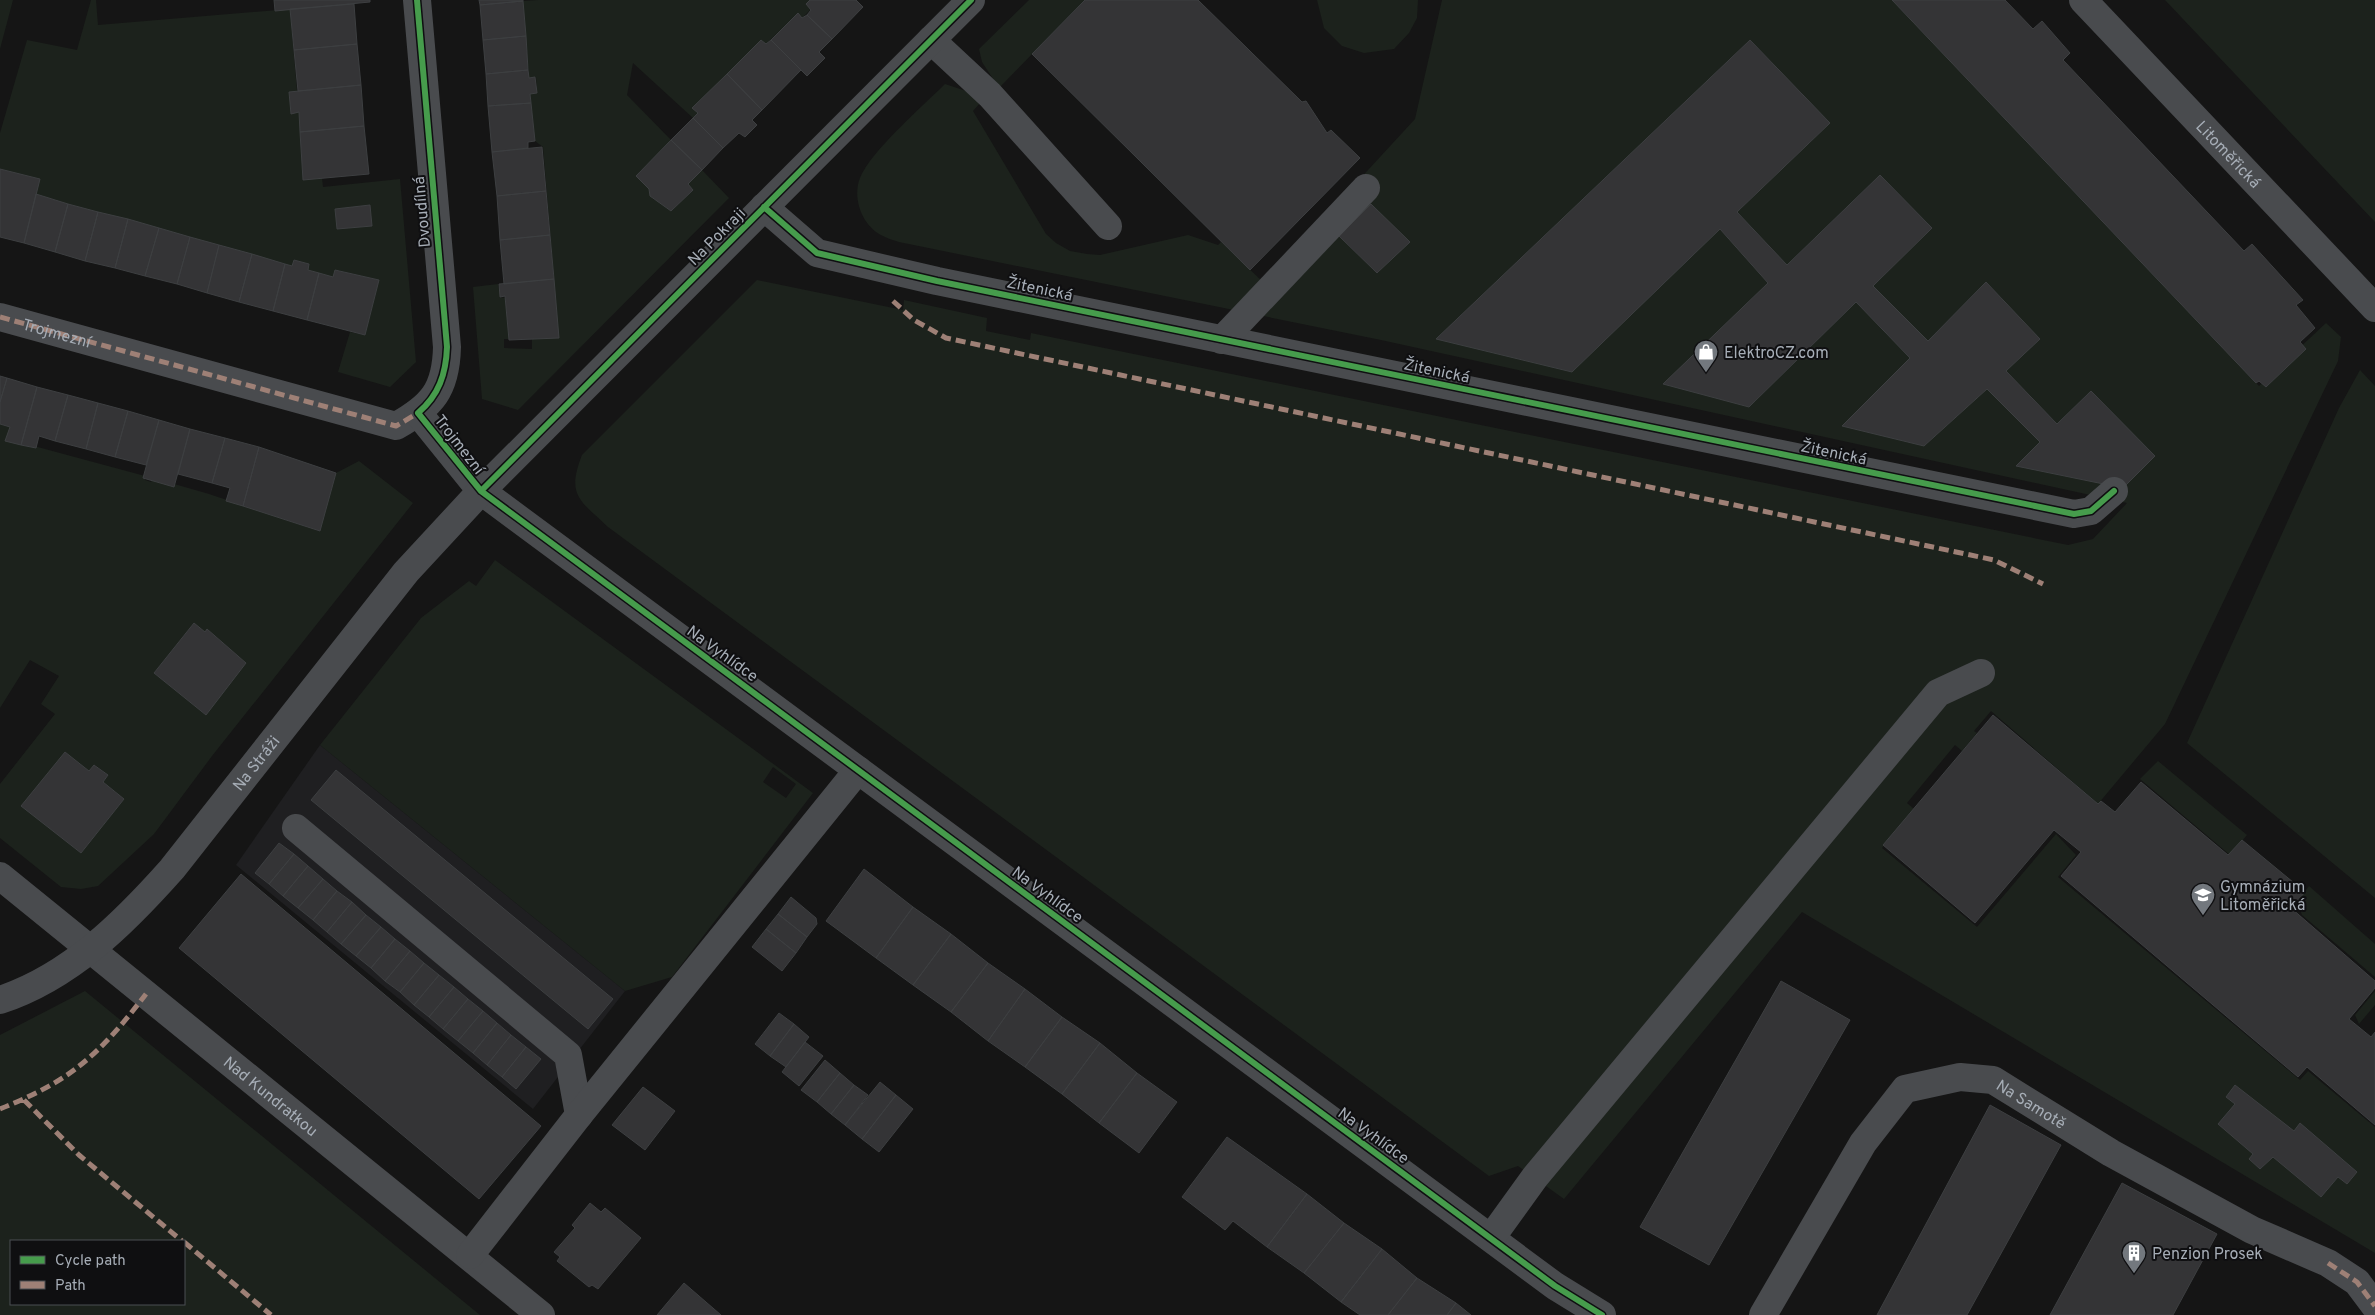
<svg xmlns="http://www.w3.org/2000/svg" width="2375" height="1315" font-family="Overpass,sans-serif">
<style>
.built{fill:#1f1f21}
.green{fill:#1c221c;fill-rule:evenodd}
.building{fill:#343436;stroke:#3d3f41}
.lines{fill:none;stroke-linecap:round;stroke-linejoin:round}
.minor{stroke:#494b4e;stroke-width:28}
.quiet{stroke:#9e8076;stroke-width:5;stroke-dasharray:10 5;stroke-linecap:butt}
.cycleway-casing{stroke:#0f0f11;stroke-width:9}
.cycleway{stroke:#469c4c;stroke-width:6}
.labels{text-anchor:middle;stroke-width:4;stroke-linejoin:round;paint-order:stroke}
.street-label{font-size:16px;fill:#a6adb6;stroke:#0f0f11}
.poi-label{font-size:16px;fill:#a6adb6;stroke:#0f0f11;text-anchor:start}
</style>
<rect width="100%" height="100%" fill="#151515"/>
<path class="built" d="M320,745L625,991L533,1109L236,865Z"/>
<path class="green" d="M0,0H13L0,49Z
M91,0H96L98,25L290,9L297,91L289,92L291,113L299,112L303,179L322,178L323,187L400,179L416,362L390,387L338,372L350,332L365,335L379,280L336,270L333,277L308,270L309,264L294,260L292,266L68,204L36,194L40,179L0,169V133L27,40L77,50ZM370,205L371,226L337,229L335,209Z
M538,0H810L811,9L802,18L797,14L766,44L761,40L693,108L698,113L693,118L633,63L627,95L671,140L636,176L649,189L653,199L663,203L671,211L693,190L688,184L702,170L729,198L518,410L482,399L473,287L498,284L500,297L505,298L509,339H504V348L532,349V338L554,279L543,147L535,141L530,94L537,92L536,77L529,78L523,1Z
M1029,0H1085L999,88L982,62L979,49Z
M1317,0H1418L1417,18L1409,33L1394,49L1364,53L1342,46L1324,28Z
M1442,0H1892L2259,386L2326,323L2341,337L2338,361L2165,724L2098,804L1991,711L1974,731L1977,733L1962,751L1955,745L1907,803L1914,809L1882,848L1977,927L2056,834L2076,855L2058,877L2300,1080L2308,1071L2375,1127V1253L1802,912L1564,1199L1518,1166L1489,1176L608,527C580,500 566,496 582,455L757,280L903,310L904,300L987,318L986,331L1030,340L1031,333L2068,545L2093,539L2127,503L1381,340L899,242C893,240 886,238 881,235C862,225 852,198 860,178C870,152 923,106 945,84L969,92L981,102L973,111L1046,234L1056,243L1070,251L1087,254L1100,255L1188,235L1218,245L1221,242L1264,283L1415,119ZM1750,40L1830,123L1737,212L1787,265L1880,175L1932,228L1873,286L1928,341L1986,282L2003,300L2006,371L2057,424L2091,391L2154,456L2123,488L2017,465L2040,442L1987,389L1924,446L1843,426L1910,358L1856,302L1749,407L1664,384L1768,283L1720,229L1437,339ZM1359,215L1379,272L1377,273L1339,236Z
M2165,0H2375V222Z
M2360,370L2375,386V898L2187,743L2339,408Z
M0,424L10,427L8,439L145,476V480L151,482L153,478L209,494L319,531L336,473L359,461L413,503L212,756L154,834L98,886L81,889L61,887L0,838V784L55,714L41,704L59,676L30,660L0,708ZM194,623L205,632L207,629L246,663L205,714L154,673ZM95,765L108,775L103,782L124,799L81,853L22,806L89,771Z
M495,560L813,793L672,977L625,991L320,745L421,618L469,581L476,586ZM773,767L796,784L786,798L763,782Z
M2158,761L2247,835L2230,855L2140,779Z
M2309,886L2375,944V977L2302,915L2297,901Z
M85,991L480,1315H0V1035ZM11,1241H184V1304H11Z
M2375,991V1005L2359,1024L2355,1015Z"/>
<path class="building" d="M274,0H370V2L275,11Z
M479,0H523V1L480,5Z
M810,0H856L863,7L832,39L807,15L811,10L806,4Z
M1085,0H1198L1302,102L1306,101L1327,133L1331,130L1360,158L1250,270L1032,54Z
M1892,0H2005L2033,29L2042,21L2070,53L2063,60L2244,251L2252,244L2303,300L2296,305L2315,328L2300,342L2306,349L2266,387L2259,381L2256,383Z
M523,1L526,36L483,40L480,5Z
M354,4L357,44L294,50L290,9Z
M798,13L802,18L807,15L832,39L819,52L825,58L807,76L771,40Z
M526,36L528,70L486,74L483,40Z
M761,40L766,44L771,40L801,70L762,110L727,74Z
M1750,40L1830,123L1737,212L1787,265L1880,175L1932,228L1873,286L1928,341L1986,282L2040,339L2006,371L2057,424L2091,391L2155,456L2123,488L2016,466L2040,442L1987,389L1924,446L1842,426L1910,358L1856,302L1749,407L1663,384L1768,283L1720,229L1572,372L1436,339Z
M357,44L361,85L298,91L294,50Z
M528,70L529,78L535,77L537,93L530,94L531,103L488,106L486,74Z
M727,74L762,110L752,120L757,125L745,137L739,133L723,148L693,118L698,113L692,108Z
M361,85L364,126L300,132L299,112L291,114L289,92Z
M531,103L535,141L528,142V148L492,152L488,106Z
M693,118L723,148L702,170L671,140Z
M364,126L369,174L303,180L300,132Z
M671,140L702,170L688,184L693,190L671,211L650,196L649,189L636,176Z
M542,147L546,191L497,196L492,152Z
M0,169L40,179L24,243L0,237Z
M546,191L550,235L500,240L497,196Z
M36,194L68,204L55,252L24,243Z
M68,204L98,212L85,261L55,252Z
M1371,204L1410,242L1377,273L1339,236Z
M370,205L372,226L337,229L335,209Z
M98,212L128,219L115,268L85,261Z
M128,219L159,228L145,276L115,268Z
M159,228L190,237L177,284L145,276Z
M550,235L554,279L504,284L500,240Z
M190,237L219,245L207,293L177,284Z
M219,245L252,254L239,302L207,293Z
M252,254L285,264L273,311L239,302Z
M294,260L309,264L308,270L319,273L307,320L273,311L285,264L292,266Z
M335,270L379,280L365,335L307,320L319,273L333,277Z
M554,279L559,338L509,340L505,296L500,297L499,284Z
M0,376L7,378L0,402Z
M7,378L37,387L21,445L5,441L10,427L0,424V402Z
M37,387L68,395L55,441L39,436L36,448L21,445Z
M68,395L98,403L86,449L55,441Z
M98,403L128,411L115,457L86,449Z
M128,411L159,420L146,465L115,457Z
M159,420L190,429L174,487L143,478Z
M190,429L225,438L212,483L178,474Z
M225,438L259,447L243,506L226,501L230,488L212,483Z
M259,447L336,473L320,531L243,506Z
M194,623L205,632L207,629L246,663L206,715L154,673Z
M1993,715L2098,804L2101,801L2115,812L2141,782L2228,855L2242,840L2305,892L2291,908L2375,981V988L2349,1019L2371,1037L2375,1032V1125L2307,1067L2298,1077L2061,876L2081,852L2054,830L1975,923L1883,845Z
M65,752L89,771L94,765L108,775L103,782L124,799L81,853L21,806Z
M336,770L613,999L588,1029L311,800Z
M279,843L294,854L269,884L255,873Z
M294,854L308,866L283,896L269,884Z
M308,866L323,879L298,908L283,896Z
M864,869L913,907L876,958L826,921Z
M241,874L541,1126L479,1199L179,948Z
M323,879L337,891L313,920L298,908Z
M337,891L352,902L327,932L313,920Z
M791,897L816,918L817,924L807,937L778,914Z
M352,902L366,915L341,944L327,932Z
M913,907L951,934L913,985L876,958Z
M778,914L807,937L796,953L766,929Z
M366,915L381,927L356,956L341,944Z
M381,927L395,939L371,968L356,956Z
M766,929L796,953L782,971L752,947Z
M951,934L988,963L951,1012L913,985Z
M395,939L410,951L385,981L371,968Z
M410,951L424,963L400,992L385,981Z
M424,963L439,975L414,1005L400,992Z
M988,963L1025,989L988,1041L951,1012Z
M439,975L454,987L429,1017L414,1005Z
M1781,981L1850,1020L1709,1265L1640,1227Z
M454,987L468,999L443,1029L429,1017Z
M1025,989L1062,1017L1025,1067L988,1041Z
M468,999L483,1011L458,1041L443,1029Z
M483,1011L497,1023L473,1053L458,1041Z
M779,1013L794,1024L770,1056L755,1044Z
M1062,1017L1100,1043L1062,1094L1025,1067Z
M497,1023L511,1035L487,1065L473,1053Z
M794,1024L809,1037L786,1067L770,1056Z
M511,1035L526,1047L502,1077L487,1065Z
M805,1042L823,1056L799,1086L782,1072Z
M1100,1043L1137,1073L1099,1123L1062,1094Z
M526,1047L541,1059L516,1089L502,1077Z
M825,1060L840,1073L817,1102L801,1090Z
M840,1073L854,1085L831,1114L817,1102Z
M1137,1073L1177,1102L1139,1153L1099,1123Z
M880,1082L896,1095L862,1139L845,1125Z
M854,1085L868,1095L845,1125L831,1114Z
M2235,1085L2294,1131L2300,1123L2357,1172L2347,1184L2338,1177L2321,1197L2273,1157L2260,1169L2249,1159L2253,1154L2218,1124L2235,1104L2226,1097Z
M643,1087L675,1111L645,1150L612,1125Z
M896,1095L913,1109L879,1152L862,1139Z
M1990,1105L2061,1145L1967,1315H1877Z
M1227,1137L1307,1194L1267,1247L1233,1221L1225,1230L1182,1197Z
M2122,1183L2217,1234L2173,1315H2050Z
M1307,1194L1344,1223L1304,1273L1267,1247Z
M590,1203L601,1212L605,1208L641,1238L598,1289L592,1285L589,1287L557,1261L560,1257L554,1252L575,1228L572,1225Z
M1344,1223L1382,1249L1341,1302L1304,1273Z
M1382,1249L1417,1278L1388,1315H1360L1341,1302Z
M1417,1278L1456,1303L1447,1315H1388Z
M684,1283L721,1315H657Z
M1456,1303L1471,1315H1447Z"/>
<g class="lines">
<g class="minor">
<path id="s1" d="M2083,0L2375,308"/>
<path d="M931,40L990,95L1108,226"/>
<path d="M764,207L817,253L937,281L2074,514L2091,511L2114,491"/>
<path id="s2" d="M0,317L396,426C432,406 446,390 447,347L417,0"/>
<path d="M1222,340L1366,188"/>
<path d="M418,413L481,491L1555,1286L1602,1315"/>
<path d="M296,828L568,1055L579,1115"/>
<path id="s3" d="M0,876L541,1315"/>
<path id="s4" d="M0,1000C70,977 124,923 172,869L406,572L481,491L971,0"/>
<path d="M1491,1238L1535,1177L1938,693L1981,673"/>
<path d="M470,1255L579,1115L858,770"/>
<path id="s5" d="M1763,1315L1863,1143L1905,1089L1960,1077L1993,1080L2111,1153L2252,1230L2328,1263L2357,1282L2375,1306"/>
</g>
<path class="quiet" d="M893,301L914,320L946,338L1994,560L2043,584
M0,317L396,426L418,413L420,415
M24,1100L79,1155L182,1241
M0,1109C25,1099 57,1084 78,1067C104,1047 126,1020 146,994
M184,1242L271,1315
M2328,1263L2357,1282L2375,1306"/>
<defs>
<path id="cycleway" d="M417,0L447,347C446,374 439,395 418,413L481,491L1555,1286L1602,1315
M764,207L817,253L937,281L2074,514L2091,511L2114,491
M481,491L971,0"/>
</defs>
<use href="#cycleway" class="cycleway-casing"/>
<use href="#cycleway" class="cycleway"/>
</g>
<defs>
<symbol id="shop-pin" viewBox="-11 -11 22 30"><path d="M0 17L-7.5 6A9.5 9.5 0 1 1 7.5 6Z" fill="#73787e" stroke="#0f0f11"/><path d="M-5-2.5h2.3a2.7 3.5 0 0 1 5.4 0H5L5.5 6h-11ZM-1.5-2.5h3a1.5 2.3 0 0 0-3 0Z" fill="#fff"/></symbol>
<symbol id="school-pin" viewBox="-11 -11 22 30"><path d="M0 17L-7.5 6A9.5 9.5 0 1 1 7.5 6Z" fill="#73787e" stroke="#0f0f11"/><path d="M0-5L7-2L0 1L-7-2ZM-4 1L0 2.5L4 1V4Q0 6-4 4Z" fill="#fff"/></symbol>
<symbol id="building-pin" viewBox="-11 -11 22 30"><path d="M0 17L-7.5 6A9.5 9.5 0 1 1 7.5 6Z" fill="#73787e" stroke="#0f0f11"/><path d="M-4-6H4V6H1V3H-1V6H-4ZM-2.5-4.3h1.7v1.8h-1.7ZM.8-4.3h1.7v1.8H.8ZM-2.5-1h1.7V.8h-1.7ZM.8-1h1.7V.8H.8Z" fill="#fff"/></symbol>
</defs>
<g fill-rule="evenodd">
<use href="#shop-pin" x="1692" y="338" width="28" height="38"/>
<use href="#school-pin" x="2189" y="881" width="28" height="38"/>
<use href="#building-pin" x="2120" y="1239" width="28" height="38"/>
</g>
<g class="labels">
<g class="street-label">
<text dy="6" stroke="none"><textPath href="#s1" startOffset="212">Litoměřická</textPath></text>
<text transform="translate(421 212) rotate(-95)" y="6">Dvoudílná</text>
<text transform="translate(716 236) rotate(-45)" y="6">Na Pokraji</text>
<text transform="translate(1040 288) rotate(12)" y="6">Žitenická</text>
<text dy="6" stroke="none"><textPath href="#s2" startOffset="59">Trojmezní</textPath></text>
<text transform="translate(1437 370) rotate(12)" y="6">Žitenická</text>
<text transform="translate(460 444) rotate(52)" y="6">Trojmezní</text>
<text transform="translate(1834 452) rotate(12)" y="6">Žitenická</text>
<text transform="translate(723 653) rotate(36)" y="6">Na Vyhlídce</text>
<text dy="6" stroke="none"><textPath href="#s4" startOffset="354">Na Stráži</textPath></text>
<text transform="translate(1048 894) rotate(36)" y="6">Na Vyhlídce</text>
<text dy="6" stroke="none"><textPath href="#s3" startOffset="349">Nad Kundratkou</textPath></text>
<text dy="6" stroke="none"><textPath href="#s5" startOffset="402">Na Samotě</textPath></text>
<text transform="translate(1374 1135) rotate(36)" y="6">Na Vyhlídce</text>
</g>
<g class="poi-label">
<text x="1724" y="358">ElektroCZ.com</text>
<text x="2220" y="892">Gymnázium<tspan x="2220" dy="18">Litoměřická</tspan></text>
<text x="2152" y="1259">Penzion Prosek</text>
</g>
</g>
<rect x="10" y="1240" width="175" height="65" fill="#0f0f11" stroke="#4b4e53"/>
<rect x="20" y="1256" width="25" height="8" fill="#469c4c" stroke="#4b4e53"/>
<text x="55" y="1265" font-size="15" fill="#a6adb6">Cycle path</text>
<rect x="20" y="1281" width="25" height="8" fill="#9e8076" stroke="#4b4e53"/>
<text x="55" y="1290" font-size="15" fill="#a6adb6">Path</text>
</svg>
